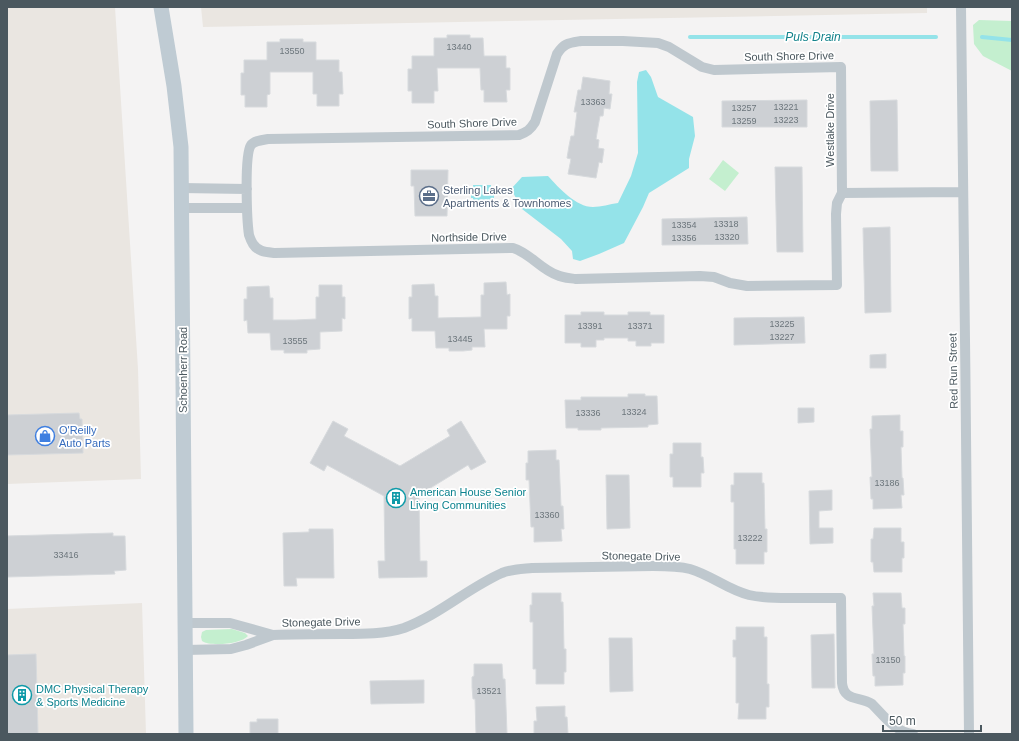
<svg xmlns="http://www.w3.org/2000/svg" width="1019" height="741" font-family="Helvetica,sans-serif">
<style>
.commercial{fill:#eae6e1}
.green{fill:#c4efcf}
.water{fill:#94e3e9}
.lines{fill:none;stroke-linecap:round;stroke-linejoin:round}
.stream{stroke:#94e3e9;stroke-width:4}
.building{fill:#cdd0d4;stroke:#d7dadd}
.street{stroke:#bfc8ce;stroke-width:10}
.secondary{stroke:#bfcbd3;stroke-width:15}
.labels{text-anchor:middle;stroke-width:3.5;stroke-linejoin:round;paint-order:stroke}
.number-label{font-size:9px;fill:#6c767c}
.street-label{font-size:11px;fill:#4b585f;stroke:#fff}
.service-label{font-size:11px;fill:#4e5e75;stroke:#fff;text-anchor:start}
.shop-label{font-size:11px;fill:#366cbe;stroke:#fff;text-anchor:start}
.culture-label{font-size:11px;fill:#0d838f;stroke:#fff;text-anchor:start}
.water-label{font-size:12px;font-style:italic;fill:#13838b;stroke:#fff}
</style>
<rect width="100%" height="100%" fill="#f4f3f3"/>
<path class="commercial" d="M7,7H115L138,369L141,479L7,484Z
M201,7H927V13L203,27Z
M142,603L146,734H7V609Z"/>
<path class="green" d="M979,20L1012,21V71L983,56L974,44L973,25Z
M723,160L739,173L725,191L709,179Z
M232,629L245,633L248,636C241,644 211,647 202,641L201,637L202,632L206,630Z"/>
<path class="water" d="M646,70L651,77L658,97L693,117L695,136L689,159V168L649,193L643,207L624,243L599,254L580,261L573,259L572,251L561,239L522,209L511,189L522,177L548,176C559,188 576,207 593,207C601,207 610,204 618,203L631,176L638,153L637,82L639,72Z
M473,185H491V187H494V198H491V201H473V198H471V188H473Z"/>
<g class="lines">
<path class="stream" d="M690,37H936
M982,37L1012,40"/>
</g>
<path class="building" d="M447,35H470V38H483L484,56H506V68H510V90H506L507,102H484V90H481L480,68H437L438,91H434V103H412V91H408V69H412V56H434V38H447Z
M280,39H303V42H316V60H339V72H342L343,94H339V106H317V94H313V72H270V94L267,95V107H245V95H241V73H244V60H267V42H280Z
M583,77L610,81L609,94H612L610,109L604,108L603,116H600L598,127L596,139L599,140L598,148L604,149L602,163L599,162L596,178L568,174L571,159L567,158L569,146L571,136H574L577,112H574L578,90H581Z
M807,100V127H722V101Z
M897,100L898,171H871L870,101Z
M775,167H802L803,252H777Z
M411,170H448L447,216H415L414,186H411Z
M747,217L748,244L662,245V219Z
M890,227L891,312L865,313L863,228Z
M506,282L507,295L510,294V316H507V329H484L485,347H472V350L463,351H449V348H436L435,331H412V318L409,319V297H412V285L434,284L435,296H438V318L481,317V295H484V283Z
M319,285H342V297H345V319L342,318V331L320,332V349L307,350V353H284V350H271L270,333H248L247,320L244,321V299H247V287L269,286L270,298H273V320H296L316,319V297H319Z
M581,312H604V315H628V312H650V315H664V343H651V346H636V341H628V338H604V340H596V347H581V343H565V315H581Z
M804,317L805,343L734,345V318Z
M886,354V368H870V355Z
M628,394H645V396H657L658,424L648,425V427L601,428V430H578V428H566L565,400H581V397H628Z
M798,408H814V422L798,423Z
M79,413L80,419H82L83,453L7,455V415Z
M900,415V431H903V447H901L902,478H903L904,495H901L902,508L873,509V499H871L870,477H872L870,429H872V416Z
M333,421L348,429L344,436L400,466L450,436L447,430L461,421L486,462L471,470L468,465L419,495L420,561H427V577L379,578L378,561H385L384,496L327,465L324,471L310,463Z
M673,443H701V457H703L704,473H701V487H673V477H670V454H673Z
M556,450V460H559L561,506H563L564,529H561L562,541L534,542V527H531L529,480H526V463H528V451Z
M734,473H762V483H764L765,529H767V552H764V564H736V549H734V502H731V485H734Z
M606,475H629L630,528L607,529Z
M832,490V510L819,511V528H833V543L810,544L809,491Z
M874,528H901V542H904V558H902V572H874L873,562H871V539H873Z
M309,529H333L334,578H296L297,586H284L283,533L309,532Z
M113,533V536H125L126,570L114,571L115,574L7,577V536Z
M532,593H561V602H563L564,649H566V672H564V684H536V669H533V622H530V605H532Z
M873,593H901L902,608H905V624H903L904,656H905V673H903V685L875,686V676H873L872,654H874L872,606H874Z
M736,627H764V637H767V684H769V707H766V719H738L739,703H736V657H733V640H736Z
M834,634L835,688H812L811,635Z
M609,638H632L633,691L610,692Z
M36,654L38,734H7V655Z
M474,664H502L503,679H505L507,734H476L475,699H473L472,687V677L474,676Z
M424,680V703L371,704L370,681Z
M565,706V717H567L568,734H534V721H537L536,707Z
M257,719H278V734H250V722H257Z"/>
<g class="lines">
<path class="street" d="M961,7C963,249 968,492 969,734
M581,41H623L658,43L669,47L702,67L714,70L841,67L842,193L837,203L836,214L837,285L747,286L730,283L714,277L700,276L576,279C570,278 563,278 557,275C540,269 530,253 513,248L275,253C267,252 258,252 253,244C251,241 250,238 249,235C247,222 244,155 251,145C254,141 262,140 268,139L519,135C527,132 530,130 535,122L557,54C564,43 569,43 581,41Z
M181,188L247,189
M842,193L963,192
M181,208H247
M185,623H230L273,635L246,645L231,649L185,650
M273,635C297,634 320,634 343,634C363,634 385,634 404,628C439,615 468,588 502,573C512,569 522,569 532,568L653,566C665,566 678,566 690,569C711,575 728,590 749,595C762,598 776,598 789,598C806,598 824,598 841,598L842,683C844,702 860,696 872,704C884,716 895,732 913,734"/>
<path class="secondary" d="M161,7L174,86L181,147L186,734"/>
</g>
<defs>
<symbol id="office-ring" viewBox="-11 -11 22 22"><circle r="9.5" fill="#fff" stroke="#5c6f8a" stroke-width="1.5"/><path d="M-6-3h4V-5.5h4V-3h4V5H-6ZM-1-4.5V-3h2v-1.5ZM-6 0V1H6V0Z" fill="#5c6f8a"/></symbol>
<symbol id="shop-ring" viewBox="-11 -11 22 22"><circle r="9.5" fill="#fff" stroke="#3f7fe0" stroke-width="1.5"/><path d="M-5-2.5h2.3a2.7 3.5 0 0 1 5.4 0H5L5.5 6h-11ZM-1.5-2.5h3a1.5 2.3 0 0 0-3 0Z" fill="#3f7fe0"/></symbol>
<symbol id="building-ring" viewBox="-11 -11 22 22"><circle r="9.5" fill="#fff" stroke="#0f9aa8" stroke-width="1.5"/><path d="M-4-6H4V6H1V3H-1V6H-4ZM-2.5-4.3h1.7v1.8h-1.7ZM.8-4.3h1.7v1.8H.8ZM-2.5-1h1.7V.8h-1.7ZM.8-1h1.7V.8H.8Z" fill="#0f9aa8"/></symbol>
</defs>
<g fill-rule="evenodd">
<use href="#office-ring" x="418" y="185" width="22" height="22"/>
<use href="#shop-ring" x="34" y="425" width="22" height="22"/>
<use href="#building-ring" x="385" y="487" width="22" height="22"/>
<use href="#building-ring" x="11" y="684" width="22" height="22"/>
</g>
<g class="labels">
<g class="number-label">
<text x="459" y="50">13440</text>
<text x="292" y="54">13550</text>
<text x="593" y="105">13363</text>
<text x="786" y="110">13221</text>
<text x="744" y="111">13257</text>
<text x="786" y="123">13223</text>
<text x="744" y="124">13259</text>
<text x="726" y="227">13318</text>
<text x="684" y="228">13354</text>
<text x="727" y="240">13320</text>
<text x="684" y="241">13356</text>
<text x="782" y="327">13225</text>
<text x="590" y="329">13391</text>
<text x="640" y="329">13371</text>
<text x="782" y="340">13227</text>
<text x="460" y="342">13445</text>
<text x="295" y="344">13555</text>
<text x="634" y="415">13324</text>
<text x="588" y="416">13336</text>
<text x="887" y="486">13186</text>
<text x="547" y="518">13360</text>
<text x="750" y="541">13222</text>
<text x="66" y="558">33416</text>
<text x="888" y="663">13150</text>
<text x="489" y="694">13521</text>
</g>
<g class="street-label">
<text transform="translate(789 56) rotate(-1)" y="4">South Shore Drive</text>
<text transform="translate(472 123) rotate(-2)" y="4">South Shore Drive</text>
<text transform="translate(830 130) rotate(-90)" y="4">Westlake Drive</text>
<text transform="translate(469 237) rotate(-1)" y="4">Northside Drive</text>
<text transform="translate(183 370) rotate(-90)" y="4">Schoenherr Road</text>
<text transform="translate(953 371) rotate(-91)" y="4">Red Run Street</text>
<text transform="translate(641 556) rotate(1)" y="4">Stonegate Drive</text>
<text transform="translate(321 622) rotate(-1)" y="4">Stonegate Drive</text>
</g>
<g class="service-label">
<text x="443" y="194">Sterling Lakes<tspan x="443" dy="13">Apartments &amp; Townhomes</tspan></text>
</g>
<g class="shop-label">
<text x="59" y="434">O'Reilly<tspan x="59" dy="13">Auto Parts</tspan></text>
</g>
<g class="culture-label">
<text x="410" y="496">American House Senior<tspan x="410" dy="13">Living Communities</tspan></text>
<text x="36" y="693">DMC Physical Therapy<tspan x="36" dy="13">&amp; Sports Medicine</tspan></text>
</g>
<g class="water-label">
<text x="813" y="41">Puls Drain</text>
</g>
</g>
<rect width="1019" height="741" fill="none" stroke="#4b585f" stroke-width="16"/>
<path d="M883 725v6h98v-6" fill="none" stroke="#4b585f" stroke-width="2"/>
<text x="889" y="725" font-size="12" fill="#4b585f" stroke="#ffffff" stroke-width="3" paint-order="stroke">50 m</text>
</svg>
